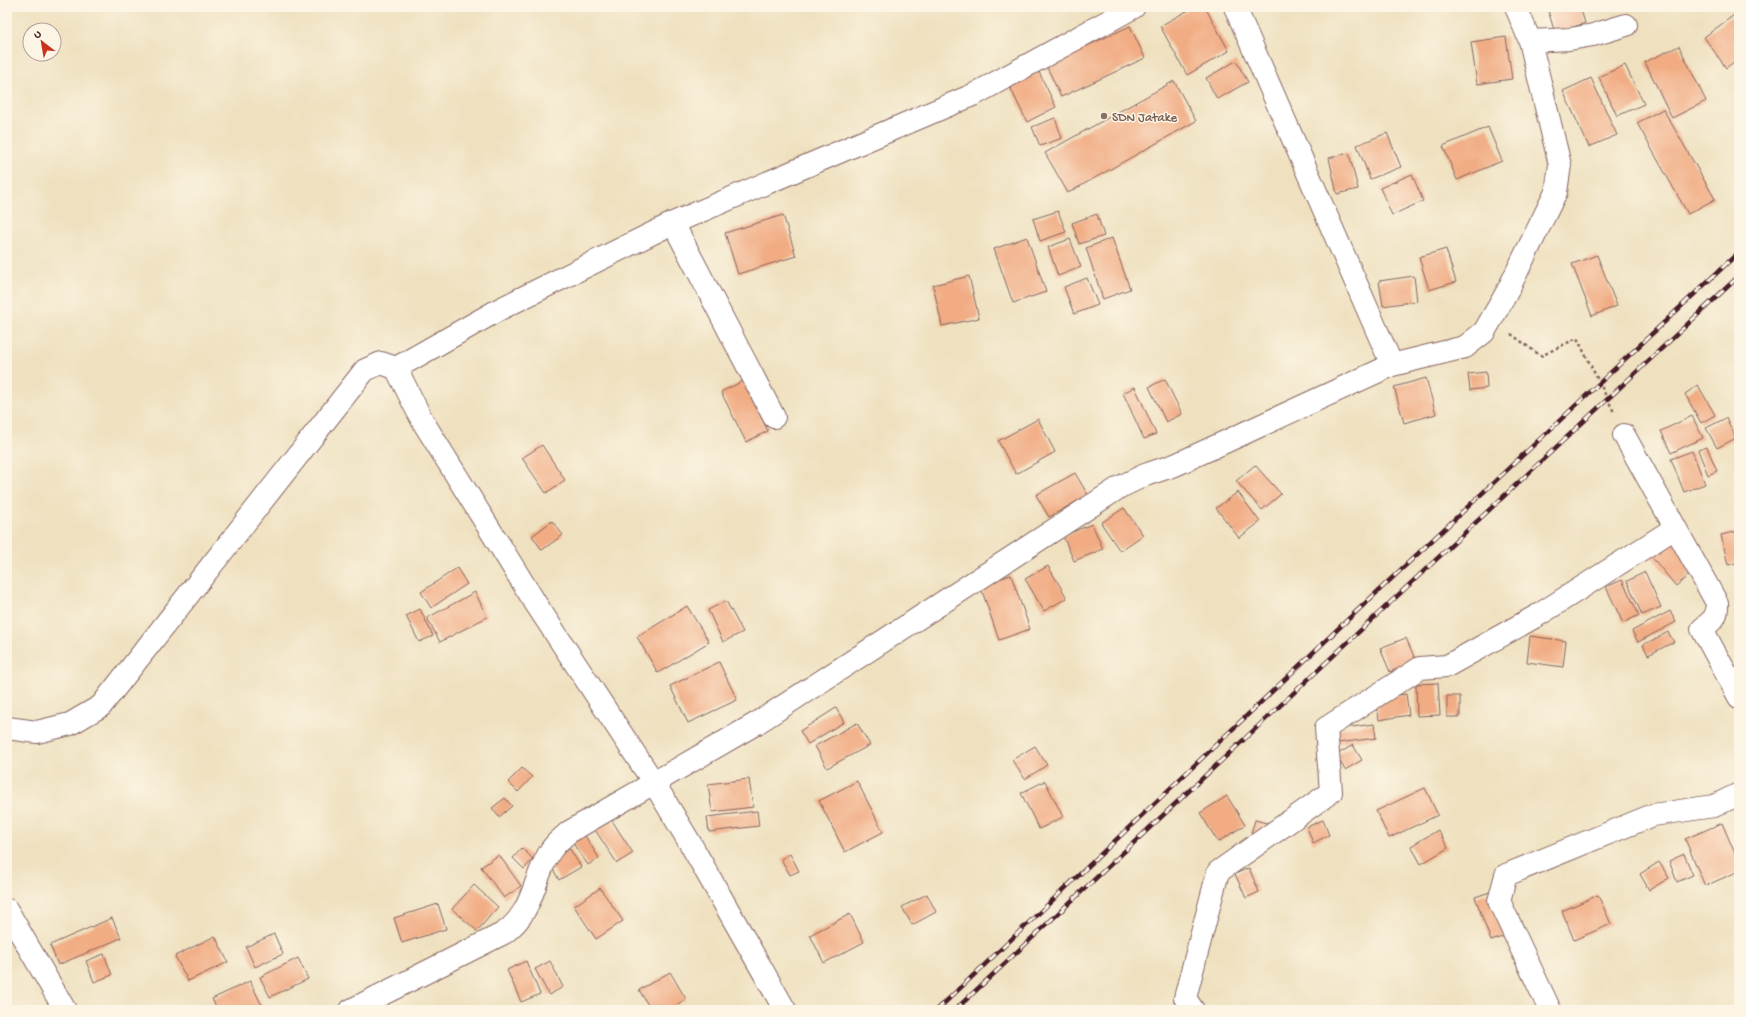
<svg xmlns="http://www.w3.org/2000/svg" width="1746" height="1017" font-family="'Gochi Hand',sans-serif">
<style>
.building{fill:#f1ac83}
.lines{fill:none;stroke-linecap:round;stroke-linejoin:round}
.minor-casing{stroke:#84635f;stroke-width:24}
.path{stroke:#84635f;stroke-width:2.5;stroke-dasharray:3 3;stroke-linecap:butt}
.minor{stroke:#fff;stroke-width:22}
.rail-casing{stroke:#4a1f2b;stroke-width:4.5}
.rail{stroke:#fcf5e5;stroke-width:3;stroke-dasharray:9;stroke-linecap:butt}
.education-dot{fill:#8d6e63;stroke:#fcf5e5;stroke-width:1.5}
.labels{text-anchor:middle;stroke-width:3;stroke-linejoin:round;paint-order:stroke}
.education-label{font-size:13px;fill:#785e54;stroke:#fcf5e5;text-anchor:start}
</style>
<rect width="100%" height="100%" fill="#fcf5e5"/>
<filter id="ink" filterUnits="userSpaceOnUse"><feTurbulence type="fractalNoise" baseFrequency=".025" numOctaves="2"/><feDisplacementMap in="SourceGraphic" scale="8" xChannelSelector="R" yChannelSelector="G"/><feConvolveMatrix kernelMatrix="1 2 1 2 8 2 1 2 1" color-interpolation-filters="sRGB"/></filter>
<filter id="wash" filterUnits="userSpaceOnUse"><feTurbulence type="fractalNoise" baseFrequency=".012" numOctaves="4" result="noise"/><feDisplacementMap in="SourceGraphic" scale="16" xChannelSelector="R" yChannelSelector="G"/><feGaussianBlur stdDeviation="0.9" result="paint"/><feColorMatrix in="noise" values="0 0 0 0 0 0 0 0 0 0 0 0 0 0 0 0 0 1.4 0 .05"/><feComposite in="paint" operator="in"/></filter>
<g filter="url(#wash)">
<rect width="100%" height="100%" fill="#efe1c0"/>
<g id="blocks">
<path class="building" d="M1194,7H1205L1229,51L1187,75L1160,26Z
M1547,7H1580L1585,23L1555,33Z
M1737,13L1739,16V58L1726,68L1704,37Z
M1130,26L1145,58L1061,97L1046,65Z
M1506,37L1512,79L1477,84L1471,42Z
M1679,46L1706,101L1672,118L1645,62Z
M1236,61L1248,82L1217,99L1206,78Z
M1625,65L1644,104L1617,116L1599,77Z
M1036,66L1056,107L1027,122L1007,81Z
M1591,78L1617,135L1589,147L1563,91Z
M1174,81L1196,121L1068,193L1045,153Z
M1663,109L1715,199L1688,214L1637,123Z
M1055,118L1062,138L1040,146L1032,127Z
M1488,127L1502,161L1457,180L1443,146Z
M1387,133L1401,167L1370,179L1357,145Z
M1349,153L1358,189L1337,194L1329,158Z
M1412,174L1423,201L1392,215L1380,188Z
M1058,211L1066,232L1040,241L1033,219Z
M1097,214L1104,236L1079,244L1072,223Z
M783,215L796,256L738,274L725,233Z
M1027,237L1046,292L1013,303L994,249Z
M1112,238L1130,289L1103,299L1086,248Z
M1070,239L1081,267L1058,276L1048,247Z
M1446,249L1456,282L1429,290L1419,257Z
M1597,255L1617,306L1592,316L1572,264Z
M969,276L979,318L942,326L933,285Z
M1414,276L1417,301L1383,306L1379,281Z
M1087,278L1098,305L1074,314L1064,287Z
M1486,372L1487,388L1470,390L1468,374Z
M1426,378L1436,414L1404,423L1394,387Z
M1165,379L1182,414L1166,422L1149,387Z
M743,381L768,431L746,442L721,392Z
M1698,385L1715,415L1701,423L1685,394Z
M1135,387L1156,434L1144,439L1123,393Z
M1692,416L1703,438L1671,453L1661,431Z
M1726,418L1736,438L1717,448L1706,428Z
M1038,419L1055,452L1016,474L998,441Z
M542,445L565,480L546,493L522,458Z
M1707,447L1717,471L1708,475L1698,450Z
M1692,451L1705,484L1684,492L1671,459Z
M1255,465L1281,494L1262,510L1236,481Z
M1075,473L1088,495L1049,517L1036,495Z
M1238,492L1260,522L1239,538L1216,508Z
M1124,508L1143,535L1120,551L1101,523Z
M552,521L563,535L542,550L532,536Z
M1092,524L1103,549L1074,561L1063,536Z
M1739,531V562L1728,565L1721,535Z
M1676,536L1700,566L1676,586L1651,556Z
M1048,566L1067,598L1044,611L1025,579Z
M457,568L467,584L431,608L421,592Z
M1645,572L1661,607L1642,615L1627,581Z
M1011,575L1030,629L999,640L980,585Z
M1622,580L1639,615L1623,623L1606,587Z
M475,592L487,617L440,642L427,618Z
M726,601L743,632L723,642L708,610Z
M687,606L709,642L658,673L637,637Z
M420,609L433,636L419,642L406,616Z
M1670,611L1676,622L1638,642L1632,631Z
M1668,632L1674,642L1648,655L1643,645Z
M1530,636L1566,641L1563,667L1527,662Z
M1406,638L1416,661L1390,672L1380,648Z
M719,662L737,700L688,723L670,686Z
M1438,683L1440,715L1417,716L1416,684Z
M1406,694L1409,715L1379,720L1376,698Z
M1447,696H1460V717H1447Z
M836,708L844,722L808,744L800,731Z
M857,723L870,745L827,768L815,746Z
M1374,724L1376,738L1330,744L1329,730Z
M1353,745L1362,760L1345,770L1336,755Z
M1035,746L1047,765L1025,779L1012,760Z
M522,768L532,777L518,792L508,782Z
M749,779L753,807L712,812L708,784Z
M857,781L883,832L845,852L819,801Z
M1045,781L1063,817L1039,829L1021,793Z
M1425,788L1438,815L1389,838L1376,811Z
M1227,796L1245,825L1218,842L1200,813Z
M505,798L512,806L499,817L492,808Z
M757,811L759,826L709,832L707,817Z
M609,816L633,853L617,863L593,827Z
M1255,820L1267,823L1263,837L1251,833Z
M1323,820L1329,835L1313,843L1307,827Z
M1722,823L1739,863V871L1705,886L1685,839Z
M1438,830L1448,848L1421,864L1411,846Z
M582,831L599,858L588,865L570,839Z
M522,848L533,859L524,869L513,858Z
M570,849L581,867L559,880L549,862Z
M790,854L799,871L790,875L781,859Z
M1684,854L1693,875L1677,882L1669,861Z
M499,855L521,886L504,898L481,867Z
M1659,862L1669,878L1649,890L1640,874Z
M1249,868L1259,892L1246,898L1235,874Z
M474,885L498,907L477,931L452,909Z
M600,888L623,921L596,939L574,906Z
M1502,888L1518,932L1491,941L1475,897Z
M927,894L936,912L912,925L902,907Z
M1598,895L1611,924L1574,940L1562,911Z
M438,904L446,929L402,943L394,918Z
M850,914L864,942L824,963L810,935Z
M112,918L121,938L58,965L50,945Z
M274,934L283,954L255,967L246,947Z
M215,936L228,962L188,981L175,956Z
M104,954L112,975L94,982L86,961Z
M298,958L308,979L270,997L260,977Z
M526,961L540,994L521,1002L507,970Z
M550,961L563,987L549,995L535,969Z
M670,972L686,999L668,1010H651L639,990Z
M250,981L264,1010H218L212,999Z"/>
</g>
</g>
<g filter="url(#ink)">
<use href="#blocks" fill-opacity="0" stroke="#84635f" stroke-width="1"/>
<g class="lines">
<defs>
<path id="minor" d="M1516,7L1530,41L1570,39L1593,35L1626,25
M673,223L774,417
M1392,365L1465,347L1484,332L1506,294L1556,192L1560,165L1530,41
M396,368L500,309L673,223L975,94L1134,7
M1624,435L1717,603C1718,617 1713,620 1702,629L1739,697
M7,728L37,732L70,724L101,706L365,370L381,363L396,368L422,420L536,604L654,783L690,843L785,1010
M7,910L65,1010
M351,1010L504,933C533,912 532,884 548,855C553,845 561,839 569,832L757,723L1120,487L1145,475L1175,465L1392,365L1235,7
M1193,1010L1185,998L1218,872L1331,792L1326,728L1420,668L1447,666L1540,614L1675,528
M1550,1010L1499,901L1506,875L1653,815L1714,806L1739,794"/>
</defs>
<use href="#minor" class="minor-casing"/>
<path class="path" d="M1511,334L1541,356L1577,338L1614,412"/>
<use href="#minor" class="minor"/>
<defs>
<path id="rail" d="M937,1010L1341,626L1739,252
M955,1010L1739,276"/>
</defs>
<use href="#rail" class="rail-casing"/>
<use href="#rail" class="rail"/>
</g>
</g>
<circle class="education-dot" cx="1104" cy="116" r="4"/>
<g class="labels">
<g class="education-label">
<text x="1112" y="121">SDN Jatake</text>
</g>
</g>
<rect width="1746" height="1017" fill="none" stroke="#fcf5e5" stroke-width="24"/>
<g transform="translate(42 42) rotate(329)"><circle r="19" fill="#fcf5e5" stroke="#b59f9b"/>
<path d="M0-3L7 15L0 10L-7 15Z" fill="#c8321e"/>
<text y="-6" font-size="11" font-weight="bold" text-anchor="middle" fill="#4a1f2b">U</text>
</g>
</svg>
